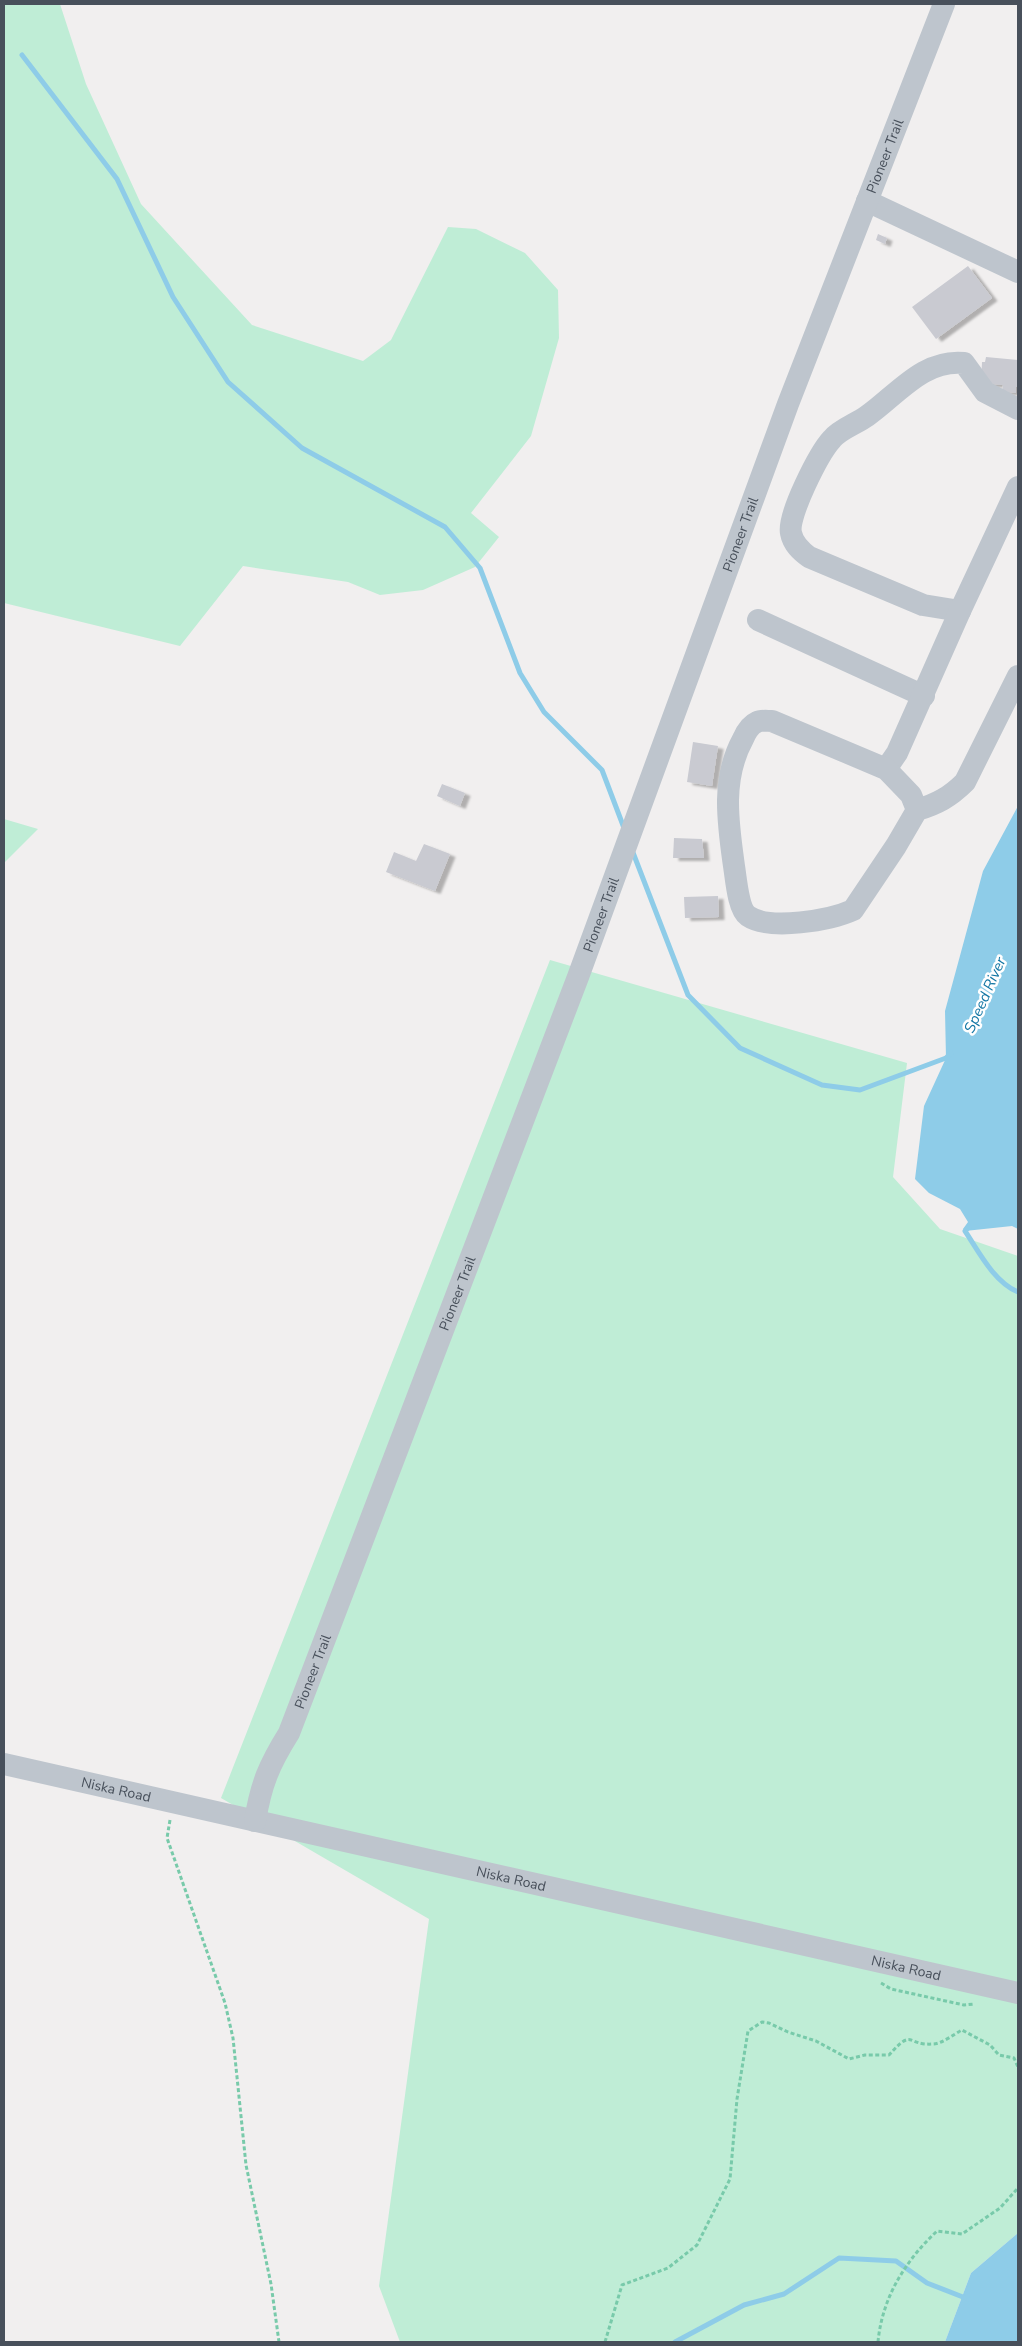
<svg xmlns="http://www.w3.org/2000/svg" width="1022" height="2346" font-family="'Nunito Sans',sans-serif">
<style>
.green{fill:#bfedd6}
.water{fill:#8ecce8}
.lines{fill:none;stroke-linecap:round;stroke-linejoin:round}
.stream{stroke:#8ecce8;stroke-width:5}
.building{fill:#c9cad1;filter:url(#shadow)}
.path{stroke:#78caaa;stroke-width:3;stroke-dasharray:4 2.5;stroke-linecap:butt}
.minor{stroke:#bec5cd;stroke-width:22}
.labels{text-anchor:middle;stroke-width:5;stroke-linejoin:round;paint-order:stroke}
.street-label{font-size:14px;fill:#48505b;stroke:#fff}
.water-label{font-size:15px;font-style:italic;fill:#1276a4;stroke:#fff}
</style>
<defs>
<filter id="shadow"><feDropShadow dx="5.5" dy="3" stdDeviation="1" flood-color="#0004"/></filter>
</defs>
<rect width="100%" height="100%" fill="#f1efef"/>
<path class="green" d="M4,4H60L86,84L141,204L252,325L363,361L391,340L448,227L476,229L525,253L558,290L559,338L531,436L471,513L499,537L475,567L423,590L380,595L348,582L243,566L180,646L4,603Z
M4,819L38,829L4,863Z
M550,960L907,1063L893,1177L940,1229L1018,1256V2233L971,2273L945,2342H400L379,2286L429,1919L221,1798Z"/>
<path class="water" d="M1018,806V1229L1012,1226L965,1231L963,1229L968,1222L960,1209L929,1193L915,1179L924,1106L946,1058L945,1011L983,871Z
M1018,2233V2342H945L971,2273Z"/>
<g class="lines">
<path class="stream" d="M22,55L117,179L173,297L228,382L302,448L445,527L480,568L520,673L544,712L602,770L624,828
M632,850L688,995L740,1048L822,1085L860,1090L946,1058L951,1053
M969,1227L965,1231C979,1252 994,1282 1018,1292
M675,2342L744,2305L784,2294L839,2258L896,2261L927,2283L968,2299"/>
</g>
<path class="building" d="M878,234L887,238L885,244L876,240Z
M968,266L992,298L936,339L912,307Z
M986,357L1018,360V387H1016V393L1002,391L1003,385L981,383L982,362H985Z
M693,742L718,746L712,786L687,782Z
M442,784L465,793L460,806L437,796Z
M674,838L702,839L704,858H673Z
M424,844L450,854L435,891L386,872L394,852L416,861Z
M718,896L719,917L685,918L684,897Z"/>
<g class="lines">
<path class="path" d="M170,1820L167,1838L225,2003L233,2038L246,2165L271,2284L279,2342
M881,1983L891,1989L964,2005L974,2004
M605,2342L622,2285L668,2268L697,2245L730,2179L737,2099L748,2031L762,2022L769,2023L788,2032L816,2041L849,2059L865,2055H889C914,2027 906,2046 933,2044C942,2044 954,2034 962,2030L990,2045L999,2055L1014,2058L1018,2067
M878,2342C882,2298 905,2261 937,2231L962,2234L1000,2208L1018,2188"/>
<g class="minor">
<path d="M867,201L1018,272"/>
<path d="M960,611L923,605L809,557C801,551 793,544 791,533C787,516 819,453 832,439C840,429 856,424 867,416C898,394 923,359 964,363L985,392L1018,409"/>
<path d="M758,620L924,696"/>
<path d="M886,769L897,753L960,611L1018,487"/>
<path d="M917,810L911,795L886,769L772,721C767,721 761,720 757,722C750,725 746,732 743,739C721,779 728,823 734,866C736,878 738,909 748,916C770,931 831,920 853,910L896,846L917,810C937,804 950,797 965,782L1018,676"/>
<path id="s1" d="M4,1764L1018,1993"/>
<path id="s2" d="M255,1821C261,1784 269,1765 289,1733L578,977L788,404L944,4"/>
</g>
</g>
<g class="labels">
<g class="street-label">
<text dy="5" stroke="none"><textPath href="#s2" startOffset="1781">Pioneer Trail</textPath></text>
<text dy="5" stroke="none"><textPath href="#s2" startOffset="1376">Pioneer Trail</textPath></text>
<text dy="5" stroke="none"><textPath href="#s2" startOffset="971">Pioneer Trail</textPath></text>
<text dy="5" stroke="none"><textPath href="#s2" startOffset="566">Pioneer Trail</textPath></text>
<text dy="5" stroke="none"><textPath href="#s2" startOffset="161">Pioneer Trail</textPath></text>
<text dy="5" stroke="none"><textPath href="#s1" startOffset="115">Niska Road</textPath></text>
<text dy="5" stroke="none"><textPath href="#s1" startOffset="520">Niska Road</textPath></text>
<text dy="5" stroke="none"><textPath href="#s1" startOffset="925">Niska Road</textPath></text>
</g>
<g class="water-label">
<text transform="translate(985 995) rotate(-66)" y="5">Speed River</text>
</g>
</g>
<rect width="1022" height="2346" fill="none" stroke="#48505b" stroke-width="10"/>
</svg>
